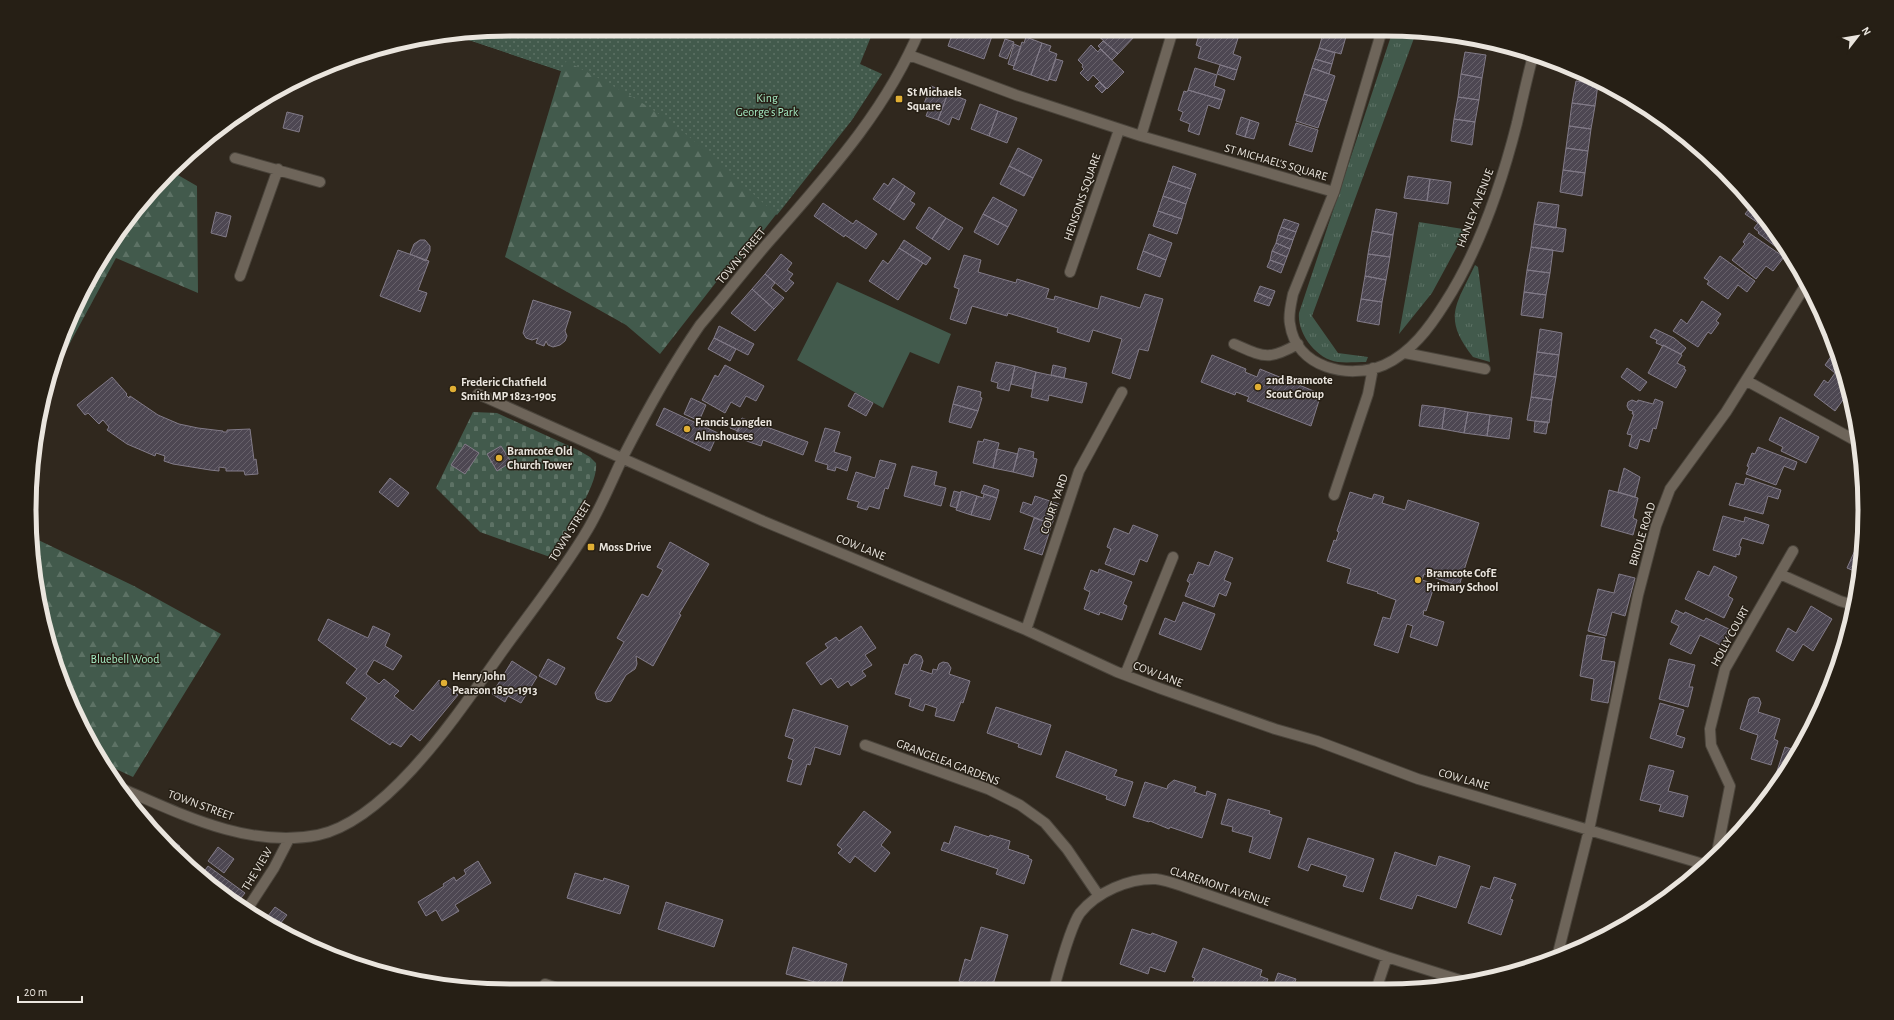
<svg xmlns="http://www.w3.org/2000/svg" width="1894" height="1020" font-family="'Alegreya Sans',sans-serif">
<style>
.grass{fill:url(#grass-tufts)}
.forest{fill:url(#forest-firs)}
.cemetery{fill:url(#cemetery-stones)}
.park{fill:url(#park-dots)}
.garden{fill:#425a4c}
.building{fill:url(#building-hatch);stroke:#827b88}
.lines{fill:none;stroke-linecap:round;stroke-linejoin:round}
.minor-casing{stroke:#4a443b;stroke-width:12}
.minor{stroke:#6e655a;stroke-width:10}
.poi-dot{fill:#e1af34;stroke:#261f15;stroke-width:1.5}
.labels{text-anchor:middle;stroke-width:3;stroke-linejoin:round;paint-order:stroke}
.poi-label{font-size:12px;font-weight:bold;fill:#eae5de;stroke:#261f15;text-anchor:start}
.park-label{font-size:12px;fill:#a5ebc3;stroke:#261f15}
.street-label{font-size:12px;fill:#eae5de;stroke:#261f15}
.rim{fill:none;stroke:#eae5de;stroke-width:5}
</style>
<defs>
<pattern id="grass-tufts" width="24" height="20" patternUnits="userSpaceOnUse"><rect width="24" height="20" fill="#425a4c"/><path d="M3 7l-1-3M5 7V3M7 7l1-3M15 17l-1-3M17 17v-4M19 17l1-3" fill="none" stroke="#5d7265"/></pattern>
<pattern id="forest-firs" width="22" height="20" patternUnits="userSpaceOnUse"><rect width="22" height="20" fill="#425a4c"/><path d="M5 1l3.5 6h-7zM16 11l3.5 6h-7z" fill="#5d7265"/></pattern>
<pattern id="cemetery-stones" width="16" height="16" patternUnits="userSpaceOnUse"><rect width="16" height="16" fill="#425a4c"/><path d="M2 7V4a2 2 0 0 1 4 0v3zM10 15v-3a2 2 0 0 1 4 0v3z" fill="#5d7265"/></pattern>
<pattern id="park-dots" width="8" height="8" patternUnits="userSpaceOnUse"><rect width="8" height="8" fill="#425a4c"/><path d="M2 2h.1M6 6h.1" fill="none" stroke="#5d7265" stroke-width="1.8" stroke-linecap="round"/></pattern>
<pattern id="building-hatch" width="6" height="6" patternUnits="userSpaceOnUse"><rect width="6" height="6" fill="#4d4752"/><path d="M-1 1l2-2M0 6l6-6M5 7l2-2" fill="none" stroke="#67616a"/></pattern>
</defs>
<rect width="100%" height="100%" fill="#30281e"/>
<path class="grass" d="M1393,30H1417L1312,316L1338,353L1368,357L1366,362C1357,362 1346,363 1338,362C1316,359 1297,333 1299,313Z
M1419,222L1463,229L1465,232L1432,293L1399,334Z
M1475,265L1478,267L1490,362L1473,357C1442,318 1456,305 1475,265Z"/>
<path class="forest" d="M510,29L640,67L785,203L739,262L735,258L660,354L626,325L505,257L561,71L454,35Z
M171,171L197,186L198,293L116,258L44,391C46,379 52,367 55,356C79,288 119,221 171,171Z
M30,536L134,586L221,634L133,777L103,763L66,694L45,634Z"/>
<path class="cemetery" d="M473,412L497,413L578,450L590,457L596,463C599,486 563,536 550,557L480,532L436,488Z"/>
<path class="park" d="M510,29H874L860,64L882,74L852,120L777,215C748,190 721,164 693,140C655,107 610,84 566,61L561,71L454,35Z"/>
<path class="garden" d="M837,282L951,334L939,364L910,352L883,408L797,360Z"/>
<path class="building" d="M954,29L972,30L992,36L984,59L948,46Z
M1095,30H1128L1135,36L1118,54L1094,32Z
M1207,30H1224L1239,35L1233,54L1241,57L1237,70L1198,58L1201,47L1196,45L1199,35L1205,37Z
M1224,30H1241L1239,35Z
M1324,30H1335L1347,33L1341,54L1319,48Z
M1026,37L1042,43L1031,75L1013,69L1022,42L1024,43Z
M1005,39L1014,42L1007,59L999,56Z
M1467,39L1486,42V45L1467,42Z
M1103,41L1118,54L1112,60L1098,46Z
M1042,43L1051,46L1049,51L1057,54L1048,81L1031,75Z
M1014,44L1021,47L1014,66L1008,64Z
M1091,45L1098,52L1100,49L1124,72L1107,89L1093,75L1088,81L1080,73L1084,69L1082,67L1083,65L1078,60Z
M1319,48L1335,53L1332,64L1315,59Z
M1465,52L1486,55L1482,78L1461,74Z
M1056,59L1063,61L1056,81L1049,79Z
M1315,59L1332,64L1329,74L1312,68Z
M1220,65L1237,70L1234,80L1217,74Z
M1195,68L1217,75L1214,86L1225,90L1222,100L1188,90Z
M1312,68L1335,76L1327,101L1304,94Z
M1461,74L1482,78L1479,100L1458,97Z
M1576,81L1598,84L1595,106L1572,103Z
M1099,82L1106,89L1102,93L1095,86Z
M931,86L948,93L938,120L926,116L929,108L923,106Z
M1188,90L1222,100L1219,109L1208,105L1199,135L1188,131L1190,124L1180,120L1183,112L1178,110L1184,91L1187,92Z
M948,93L966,100L959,120L952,117L949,125L938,120Z
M1304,94L1327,101L1318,128L1296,121Z
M1458,97L1479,100L1475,122L1454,119Z
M1572,103L1595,106L1591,129L1569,126Z
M980,104L998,111L989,136L971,129Z
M998,111L1017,118L1007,143L989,136Z
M287,112L303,116L299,132L283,128Z
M1241,117L1250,120L1245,137L1236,134Z
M1454,119L1475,122L1472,145L1451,141Z
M1250,120L1259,123L1254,139L1245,137Z
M1296,123L1318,130L1312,152L1289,145Z
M1569,126L1591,129L1588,151L1566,148Z
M1018,148L1042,160L1033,178L1009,166Z
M1566,148L1588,151L1585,173L1563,170Z
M1009,166L1033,178L1024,196L1000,184Z
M1173,166L1196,174L1191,189L1168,181Z
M1563,170L1585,173L1582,196L1560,192Z
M1408,176L1430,179L1427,201L1404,198Z
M893,178L905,186L889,210L873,199L884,183L888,186Z
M1430,179L1451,182L1448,204L1427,201Z
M1168,181L1191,189L1186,204L1163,196Z
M905,186L915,193L910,201L915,204L904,220L889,210Z
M1163,196L1186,204L1182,219L1158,211Z
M993,197L1017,210L1008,227L983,214Z
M1538,202L1559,205L1556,228L1534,224Z
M823,203L853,224L856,220L877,234L866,249L845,235L844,237L814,216Z
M1753,204L1765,217L1780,241L1776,247L1758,233L1759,232L1754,228L1758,223L1745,214Z
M929,207L946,218L932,239L916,228Z
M1376,209L1397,213L1393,235L1372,231Z
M1158,211L1182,219L1177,234L1153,226Z
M216,212L231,216L226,237L211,233Z
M983,214L1008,227L998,245L974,232Z
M946,218L963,228L949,250L932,239Z
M1284,219L1299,224L1296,232L1281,227Z
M1534,224L1566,229L1563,252L1531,247Z
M1281,227L1296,232L1293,240L1278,235Z
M1372,231L1393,235L1390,257L1368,254Z
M1749,233L1784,257L1773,271L1766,266L1756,279L1732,260L1745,244L1743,242Z
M1149,234L1172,243L1166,260L1143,251Z
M1278,235L1293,240L1290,249L1276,243Z
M420,240H425L430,246V251L426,261L410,254L414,244Z
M904,240L931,258L926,265L899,248Z
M1276,243L1290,249L1287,257L1272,251Z
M1531,247L1553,250L1550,273L1527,270Z
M899,248L923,263L898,300L869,281L883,260L888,264Z
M398,250L429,261L418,290L427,293L420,312L380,296Z
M1143,251L1166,260L1160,277L1137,269Z
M1272,251L1287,257L1284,265L1270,260Z
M781,254L792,263L787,270L793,274L789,279L794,283L786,292L765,274Z
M1368,254L1390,257L1386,280L1365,276Z
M964,255L981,260L978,272L1016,283L1017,279L1049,289L1046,298L1054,300L1055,296L1098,309L1101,296L1140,308L1145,294L1163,299L1148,351L1139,349L1130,379L1112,373L1122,339L1093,330L1089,342L1057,332L1058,328L1008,313L1007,316L972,306L966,324L950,319L959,289L954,287Z
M1720,256L1755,281L1747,292L1738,285L1728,299L1707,284L1709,281L1704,278Z
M1270,260L1284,265L1281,273L1267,267Z
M1527,270L1550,273L1546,295L1524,292Z
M765,274L775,283L771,288L784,298L774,309L752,289Z
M1365,276L1386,280L1382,302L1361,299Z
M1260,286L1275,291L1272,299L1257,293Z
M752,289L774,309L755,331L731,313Z
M1524,292L1546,295L1543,318L1521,315Z
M1257,293L1272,299L1269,306L1254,301Z
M1361,299L1382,302L1379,325L1357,321Z
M533,300L571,312L565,331L567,336L565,341L560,345L553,347L548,345L546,341L544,346L536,343L538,338L532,340L526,338L523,333Z
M1702,301L1721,314L1716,321L1719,323L1711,334L1708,332L1698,347L1673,331L1681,319L1687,324Z
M719,326L754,344L748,355L714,338Z
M1540,329L1562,333L1559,355L1537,352Z
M1655,329L1674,338L1686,348L1681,354L1663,345V346L1656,343L1657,340L1650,337Z
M714,338L736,349L730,361L708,349Z
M1663,345L1682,355L1677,363L1685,367L1684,369L1686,370L1676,388L1648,373Z
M1537,352L1559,355L1556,377L1534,374Z
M1834,352L1837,354L1849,385L1850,395L1847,400L1845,397L1835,411L1814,395L1824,380L1828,383L1835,373L1825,365Z
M1212,355L1246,369L1245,372L1257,377L1260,369L1321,394L1311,426L1247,401L1249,397L1236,392L1235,395L1201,382Z
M996,362L1015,366L1009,391L997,388L998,383L991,381Z
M725,365L764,386L756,401L746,396L740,407L731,402L725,413L702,400L715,375L718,377Z
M1053,365L1066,368L1064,378L1051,375Z
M1015,366L1036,372L1032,389L1011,384Z
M1627,368L1647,382L1640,391L1621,377Z
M1036,372L1087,383L1082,403L1049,395L1048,401L1031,397Z
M1534,374L1556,377L1552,400L1531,397Z
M112,377L127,394L126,395L129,398L130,396L158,415L179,424L198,428L223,431V432H227V430L250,429L254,460L256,459L258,474L245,475L244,471H226V468L219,467V471L210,470L173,464L164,461L165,456L156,453L155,456L127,444L107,430L109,427L103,420L99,424L88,413L85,415L77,405Z
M958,386L981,392L980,397L982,398L978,411L953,404Z
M855,393L873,403L866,416L848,406Z
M1531,397L1552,400L1549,423L1527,420Z
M691,398L706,405L699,421L684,414Z
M1655,399L1663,402L1656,429L1653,428L1649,442L1640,439L1637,449L1629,446L1632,435L1627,434L1634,414H1632L1633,411L1629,410L1627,406L1628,402L1632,400L1637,402L1638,400L1653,404Z
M953,404L978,411L971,428L949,422Z
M1422,405L1445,408L1442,429L1419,426Z
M664,408L718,433L710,451L656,425Z
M1445,408L1468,412L1464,433L1442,429Z
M1468,412L1490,415L1487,436L1464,433Z
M1490,415L1512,418L1509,439L1487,436Z
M1780,417L1819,437L1806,463L1781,451L1783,447L1769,440Z
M1854,417L1856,429L1849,426Z
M742,418L808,442L803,455L763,440L761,446L735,437Z
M734,420L741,423L738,431L730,428Z
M1535,421L1548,422L1546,434L1534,432Z
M825,428L840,432L834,452L851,457L847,471L836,467L835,471L827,469L828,465L815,461Z
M984,439L999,443L993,468L973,463L978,441L983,442Z
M465,444L479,453L465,474L451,465Z
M501,446L511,462L497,471L487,454Z
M1758,447L1797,462L1794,470L1784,466L1776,485L1746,474L1749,467L1747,466L1752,453L1755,454Z
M1019,448L1034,452L1033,458L1037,459L1033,477L1013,472Z
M997,449L1018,454L1013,472L993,468Z
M880,460L896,464L888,489L885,488L879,509L869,506L867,510L857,507L859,502L847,499L856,472L875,478Z
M912,466L937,472L934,485L946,488L941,506L904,496Z
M1624,468L1640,477L1635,497L1618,492Z
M390,478L409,493L398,507L379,492Z
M1746,478L1781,490L1778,499L1768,496L1763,514L1729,505L1736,483L1744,485Z
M984,485L999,490L997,498L981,493Z
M1609,490L1638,498L1633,518L1637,520L1633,535L1601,526Z
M954,491L961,493L957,508L950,506Z
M961,491L977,496L971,515L956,510Z
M1350,492L1372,499L1374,494L1384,497L1382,503L1405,510L1408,500L1479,523L1459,586L1424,574L1422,580L1435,584L1426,611L1424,610L1423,615L1444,622L1437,646L1410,637L1413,626L1407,624L1398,653L1374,645L1383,617L1390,619L1396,600L1377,593L1378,592L1347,583L1351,569L1327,561L1334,540L1336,541L1339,532L1337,531Z
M984,494L997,498L990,520L971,515L977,496L983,498Z
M1035,496L1059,504L1052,524L1020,512L1023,502L1032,505Z
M1723,516L1744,522L1745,517L1769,525L1763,544L1742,538L1739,546L1741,547L1739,555L1736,554V557L1713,550Z
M1034,518L1052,524L1042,555L1024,549Z
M1133,525L1158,535L1147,562L1140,559L1134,575L1105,564L1111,549L1107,547L1114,528L1129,534Z
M1860,539L1862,540L1861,574L1847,568Z
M670,542L709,564L679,614L681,615L653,666L636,656L637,664L635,669L626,675L611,701L606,702L597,699L595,693L624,642L617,638L642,594L648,597L663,570L657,567Z
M1215,551L1233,558L1224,580L1231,583L1226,596L1219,593L1214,607L1185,596L1190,583L1187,581L1190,574L1193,575L1198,562L1209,566Z
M1714,566L1737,577L1728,596L1733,599L1724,618L1685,599L1698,571L1709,576Z
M1099,569L1132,582L1123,604L1127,606L1122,620L1100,612L1099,615L1084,609L1090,592L1084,589L1091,570L1098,573Z
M1619,574L1635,578L1625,616L1612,612L1606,636L1588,631L1598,589L1614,593Z
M1183,602L1215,614L1201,650L1159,634L1165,618L1175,622Z
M1811,606L1832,619L1813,651L1803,644L1793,661L1776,651L1788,628L1796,633Z
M1676,610L1684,614L1685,612L1704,621L1706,618L1731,630L1724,647L1700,635L1691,654L1670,644L1679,626L1671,622Z
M328,619L368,638L373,626L390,634L385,646L402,656L393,670L374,660L366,674L379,684L384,679L399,691L394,696L413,711L439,680L458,695L420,741L411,734L401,747L392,742L390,745L351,719L367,698L346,683L357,669L318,640Z
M861,626L876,648L865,655L872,665L862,671L866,676L851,686L848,681L838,688L831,678L821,685L806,663L828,648L825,644L836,637L839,641Z
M1587,635L1605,638L1601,660L1615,662L1608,703L1591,700L1594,679L1580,676Z
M915,654L921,656L923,661L920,670L932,674L933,669L937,670L939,664L943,662L948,663L951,668L949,674L970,681L963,703L961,702L954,721L935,716L937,708L925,704L923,711L909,706L911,699L895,694L904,664L908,665L911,657Z
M548,659L565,668L556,685L539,676Z
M1669,659L1695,665L1689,687H1693L1688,707L1659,699Z
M512,661L537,677L521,703L508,696L505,702L492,694Z
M1753,697L1759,698L1761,703L1758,712L1780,719L1774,739L1778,741L1771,765L1751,759L1758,735L1740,729L1749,699Z
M1660,703L1684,710L1676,735L1685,738L1682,748L1650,738Z
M996,707L1051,725L1041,755L1018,747L1019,744L987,733Z
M793,709L848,726L840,755L815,747L810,765L807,764L801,785L787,781L793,760L788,758L794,739L785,736Z
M1785,747L1798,751L1796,758L1775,787L1772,786Z
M1066,751L1117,770L1114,776L1133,782L1125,806L1106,799L1107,796L1056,777Z
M1649,765L1674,771L1668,791L1688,796L1683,817L1659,811L1661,805L1640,800Z
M1174,780L1196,787L1194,792L1206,796L1207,791L1216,794L1202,838L1170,827L1169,829L1150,821L1149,822L1133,817L1145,782L1167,789L1168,785Z
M1228,799L1270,811L1269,814L1282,818L1270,859L1249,852L1253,837L1232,831L1233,827L1221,824Z
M864,811L891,832L881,845L890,853L875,872L855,856L850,863L838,853L842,849L837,845Z
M955,826L989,837L990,835L1010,841L1008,849L1029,856L1028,858L1032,860L1024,884L996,874L998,869L941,850L944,842L949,844Z
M165,835L180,846L175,852L162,840Z
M1308,838L1374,859L1363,892L1343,886L1347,876L1311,864L1308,871L1298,867Z
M218,847L234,859L224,873L208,861Z
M1395,852L1436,866L1439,856L1470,866L1456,908L1417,895L1412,909L1380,899Z
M478,861L491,883L455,905L459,911L442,921L436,910L426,916L418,902L444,886L443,884L454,877L456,881L466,874L464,870Z
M208,866L245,893L236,904L217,891L201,876Z
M575,873L603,881L604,878L629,886L620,914L567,898Z
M1494,877L1516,884L1510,899L1513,900L1501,935L1468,923L1481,886L1490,889Z
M666,902L723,920L714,947L658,929Z
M275,907L287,915L276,929L264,921Z
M981,927L1008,935L992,988H982L959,981L965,959L971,961Z
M1132,929L1151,935L1152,933L1177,942L1165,972L1150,967L1148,974L1120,964Z
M793,947L847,964L840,989L786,974Z
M1203,948L1262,970L1260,976L1268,979L1265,987L1201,988L1192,985L1195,978L1192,977Z
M1278,973L1296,979L1293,987H1273Z"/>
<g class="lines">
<defs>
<path id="minor" d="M1173,30L1141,136L1334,192
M1382,30L1334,192L1293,294C1291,304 1288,315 1290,324C1296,368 1349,380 1384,365C1411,353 1430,327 1445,303C1478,252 1502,182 1517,123C1522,101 1527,78 1533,56
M909,55L1016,95L1141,136
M235,158L320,182
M1070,272L1119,130
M240,276L278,169
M1234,344C1264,357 1268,361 1298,344
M1405,353L1485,369
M1747,381L1858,442
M478,394L763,521L1026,630L1117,672L1159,688L1275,729L1317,741L1418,779L1703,864
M1334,495L1368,394L1373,368
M1780,574L1840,601L1853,605
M1026,630L1079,471L1122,392
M1125,675L1173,557
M865,745L988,789L1020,805L1045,823L1067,849L1099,896
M116,786C179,813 248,849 318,835C392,819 466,701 509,642C536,605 565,568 588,529C602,505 612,480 624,455C647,410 671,367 700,325C725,296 748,265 774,236C830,172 887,109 920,29
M145,823L148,820
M1717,852L1730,786L1711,745L1710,729L1725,669L1793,551
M246,911L274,868L289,839
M1557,957L1589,830L1638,595L1656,526L1670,489L1726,412L1807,283
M545,984L563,990
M1377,987L1387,957
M1054,988C1059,970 1070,927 1080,913C1097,892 1129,878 1156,879C1165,880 1176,884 1185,887L1387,957L1466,982"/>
</defs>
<use href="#minor" class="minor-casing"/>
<use href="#minor" class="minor"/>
</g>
<g class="poi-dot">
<rect x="895" y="95" width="8" height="8" rx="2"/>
<circle cx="1258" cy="387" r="4"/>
<circle cx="453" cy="389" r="4"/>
<circle cx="687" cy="429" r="4"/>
<circle cx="499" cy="458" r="4"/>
<rect x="587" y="543" width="8" height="8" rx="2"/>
<circle cx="1418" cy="580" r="4"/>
<circle cx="444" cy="683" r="4"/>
</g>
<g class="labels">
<g class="poi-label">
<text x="907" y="96">St Michaels<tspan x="907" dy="14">Square</tspan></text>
<text x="1266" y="384">2nd Bramcote<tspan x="1266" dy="14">Scout Group</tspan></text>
<text x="461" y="386">Frederic Chatfield<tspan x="461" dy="14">Smith MP 1823-1905</tspan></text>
<text x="695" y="426">Francis Longden<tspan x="695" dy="14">Almshouses</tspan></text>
<text x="507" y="455">Bramcote Old<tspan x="507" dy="14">Church Tower</tspan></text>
<text x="599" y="551">Moss Drive</text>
<text x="1426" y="577">Bramcote CofE<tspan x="1426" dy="14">Primary School</tspan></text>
<text x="452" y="680">Henry John<tspan x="452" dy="14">Pearson 1850-1913</tspan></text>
</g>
<g class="park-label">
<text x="767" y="102">King<tspan x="767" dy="14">George's Park</tspan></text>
<text x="125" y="663">Bluebell Wood</text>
</g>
<g class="street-label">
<text transform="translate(1276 162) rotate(16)" y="4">ST MICHAEL'S SQUARE</text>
<text transform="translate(1082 197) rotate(-71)" y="4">HENSONS SQUARE</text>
<text transform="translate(1475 208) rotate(-69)" y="4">HANLEY AVENUE</text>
<text transform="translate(741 256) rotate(-50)" y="4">TOWN STREET</text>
<text transform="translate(1054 504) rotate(-71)" y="4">COURT YARD</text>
<text transform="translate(570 531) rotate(-58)" y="4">TOWN STREET</text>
<text transform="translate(1642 534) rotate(-73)" y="4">BRIDLE ROAD</text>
<text transform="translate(861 547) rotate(22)" y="4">COW LANE</text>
<text transform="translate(1730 636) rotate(-61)" y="4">HOLLY COURT</text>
<text transform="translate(1158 674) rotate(21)" y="4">COW LANE</text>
<text transform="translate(948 762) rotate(21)" y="4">GRANGELEA GARDENS</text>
<text transform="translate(1464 779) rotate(16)" y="4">COW LANE</text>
<text transform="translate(201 805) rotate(20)" y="4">TOWN STREET</text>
<text transform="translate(257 869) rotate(-59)" y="4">THE VIEW</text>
<text transform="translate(1220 886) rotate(18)" y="4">CLAREMONT AVENUE</text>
</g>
</g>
<path d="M0 0H1894V1020H0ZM510 36H1384A474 474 0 0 1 1858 510V510A474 474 0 0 1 1384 984H510A474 474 0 0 1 36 510V510A474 474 0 0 1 510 36Z" fill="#261f15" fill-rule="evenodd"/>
<path class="rim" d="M510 36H1384A474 474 0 0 1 1858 510V510A474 474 0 0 1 1384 984H510A474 474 0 0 1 36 510V510A474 474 0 0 1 510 36Z"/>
<g transform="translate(1858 36) rotate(59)" stroke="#261f15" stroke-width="3" paint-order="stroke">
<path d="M0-3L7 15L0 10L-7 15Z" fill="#eae5de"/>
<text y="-6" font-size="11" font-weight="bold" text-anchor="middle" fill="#eae5de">N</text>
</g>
<path d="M18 996v6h64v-6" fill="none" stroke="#eae5de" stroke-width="2"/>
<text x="24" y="996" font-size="12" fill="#eae5de" stroke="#261f15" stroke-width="3" paint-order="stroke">20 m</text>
</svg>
